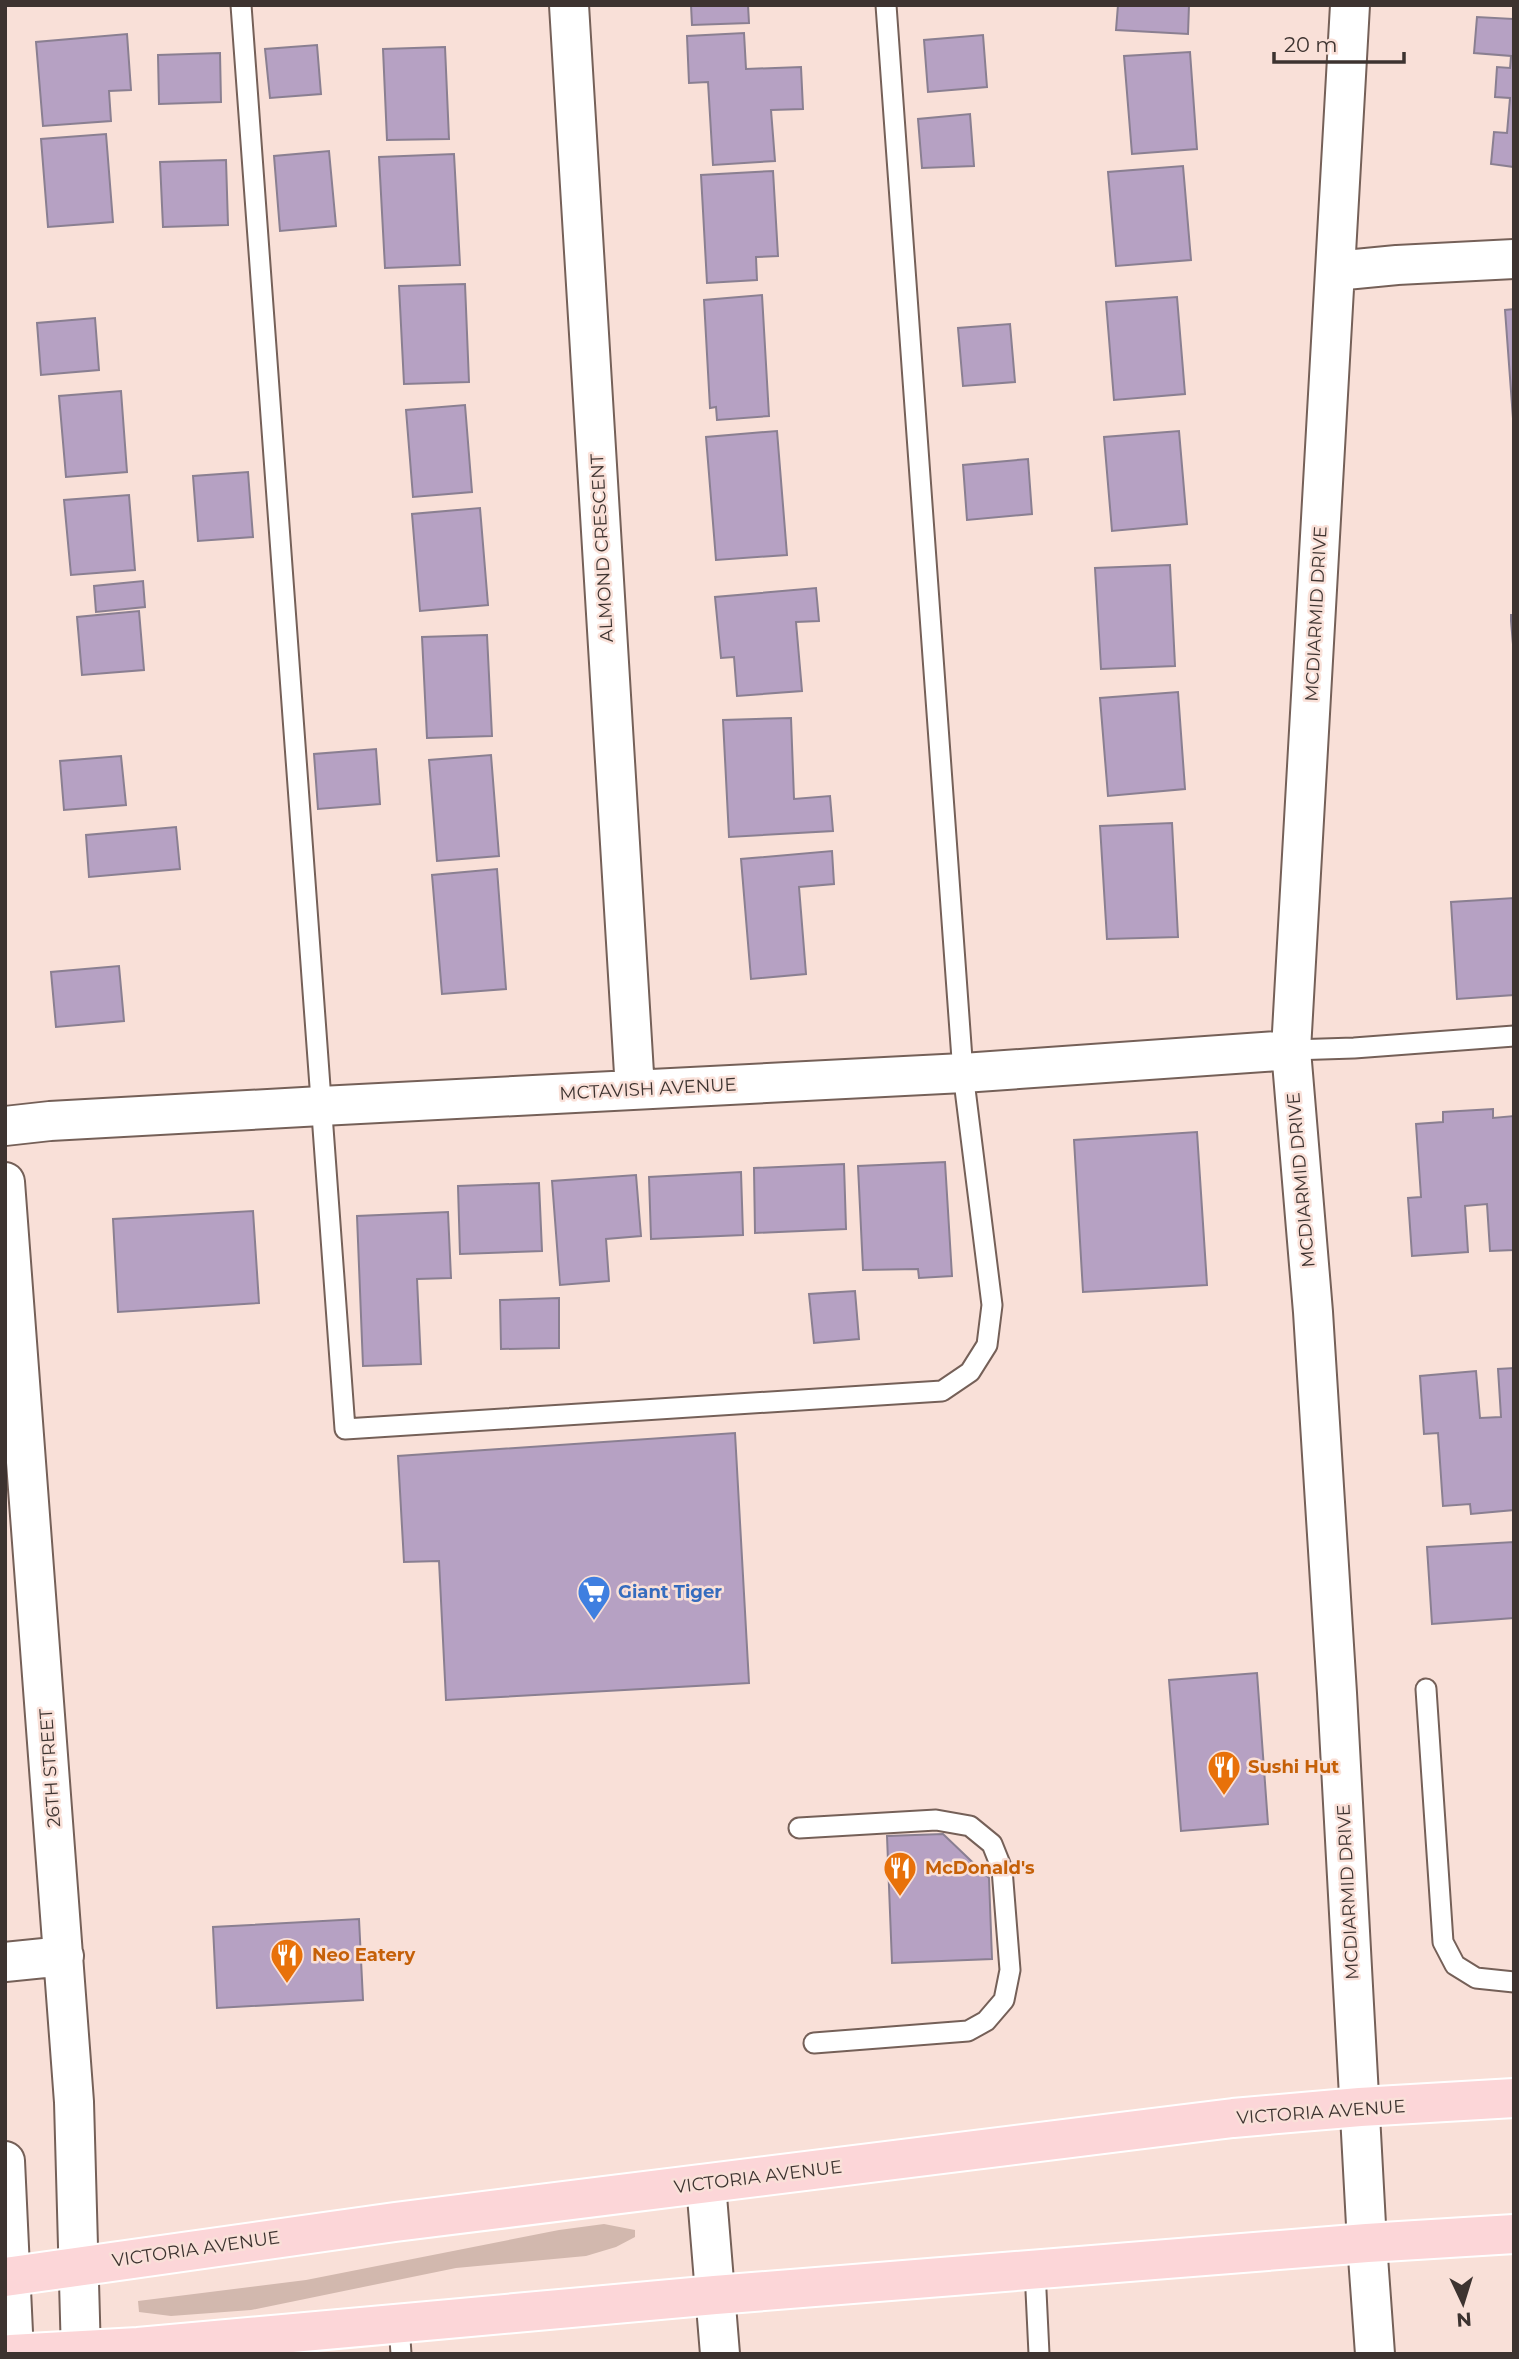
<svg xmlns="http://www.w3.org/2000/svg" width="1519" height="2359" font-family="Montserrat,sans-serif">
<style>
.green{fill:#d2b8ae}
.building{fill:#b6a1c3;stroke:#8a7f91;stroke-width:2}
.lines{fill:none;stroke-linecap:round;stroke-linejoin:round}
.service-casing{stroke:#756058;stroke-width:23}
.minor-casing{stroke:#756058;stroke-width:42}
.tertiary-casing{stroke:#756058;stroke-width:42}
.primary-casing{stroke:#fff;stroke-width:42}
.service{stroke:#fff;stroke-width:19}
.minor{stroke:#fff;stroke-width:38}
.tertiary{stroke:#fff;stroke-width:38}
.primary{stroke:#fcd6d8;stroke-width:38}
.labels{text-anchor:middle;stroke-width:5;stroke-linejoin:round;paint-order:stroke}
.street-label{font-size:18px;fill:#3d3330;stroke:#f9e0d8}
.shop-label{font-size:18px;font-weight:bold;fill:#366cbe;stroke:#f9e0d8;text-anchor:start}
.food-label{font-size:18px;font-weight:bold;fill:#c56008;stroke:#f9e0d8;text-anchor:start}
</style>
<rect width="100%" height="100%" fill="#f9e0d8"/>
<path class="green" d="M604,2224L635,2230V2237L616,2247L586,2256L456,2268L251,2310L171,2316L139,2312L138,2301L306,2280L559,2230Z"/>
<path class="building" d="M691,5H748L749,23L692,25Z
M1118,5H1189L1188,34L1116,30Z
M1514,5V167L1491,164L1494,132L1507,133L1510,98L1495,97L1497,67L1510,68L1511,56L1474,53L1477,17L1513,19Z
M744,33L746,69L801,67L803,109L771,110L775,161L713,165L708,82L689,83L687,36Z
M127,34L131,90L109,91L111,121L43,126L36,42Z
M983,35L987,87L928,92L924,40Z
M317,45L321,94L270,98L265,49Z
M445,47L449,139L387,140L383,49Z
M1190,52L1197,149L1132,154L1124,56Z
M220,53L221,102L159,104L158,55Z
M970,114L974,166L922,168L918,119Z
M106,134L113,222L48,227L41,139Z
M329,151L336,226L280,231L274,156Z
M454,154L460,265L385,268L379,157Z
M226,160L228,225L163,227L160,162Z
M1183,166L1191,260L1116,266L1108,172Z
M773,171L778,256L756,257L757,280L707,283L701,175Z
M465,284L469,382L404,384L399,286Z
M762,295L769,416L717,420L716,407L710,408L704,300Z
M1177,297L1185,394L1114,400L1106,302Z
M1514,309V432L1505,310Z
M95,318L99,370L41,375L37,323Z
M1010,324L1015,382L963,386L958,328Z
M121,391L127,472L66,477L59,396Z
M465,405L472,492L413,497L406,410Z
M777,431L787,555L716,560L706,437Z
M1179,431L1187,524L1112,531L1104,437Z
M1028,459L1032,514L967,520L963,465Z
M248,472L253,537L198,541L193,476Z
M129,495L135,570L71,575L64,500Z
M480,508L488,605L420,611L412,514Z
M1170,565L1175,666L1101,669L1095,568Z
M143,581L145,607L96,612L94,586Z
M816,588L819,621L796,622L802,691L737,696L734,657L721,658L715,597Z
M139,611L144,670L82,675L77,617Z
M1511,615H1514V656L1511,621Z
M487,635L492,736L427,738L422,637Z
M1178,692L1185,789L1108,796L1100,698Z
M791,718L794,799L830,796L833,831L729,837L723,720Z
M376,749L380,804L318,809L314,754Z
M491,755L499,856L437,861L429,760Z
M121,756L126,805L64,810L60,761Z
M1172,823L1178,937L1107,939L1100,826Z
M176,827L180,869L89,877L86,835Z
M832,851L834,884L799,887L806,974L751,979L741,859Z
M497,869L506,989L442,994L432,875Z
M1514,898V995L1457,999L1451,902Z
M119,966L124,1021L56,1027L51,972Z
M1493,1109V1118L1514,1116V1250L1490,1251L1487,1204L1465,1206L1468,1252L1412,1256L1408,1198L1421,1197L1416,1124L1443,1122V1112Z
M1197,1132L1207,1285L1083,1292L1074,1140Z
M945,1162L952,1276L919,1278L918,1269L863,1270L858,1166Z
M844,1164L846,1229L755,1233L754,1168Z
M741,1172L743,1235L651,1239L649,1177Z
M636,1175L641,1236L606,1239L609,1281L560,1285L552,1181Z
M539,1183L542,1251L460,1254L458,1186Z
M253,1211L259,1303L118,1312L113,1219Z
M448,1212L451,1278L417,1279L421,1364L363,1366L357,1216Z
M855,1291L859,1339L814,1343L809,1294Z
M559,1298V1348L501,1349L500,1300Z
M1514,1368V1510L1471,1514L1470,1504L1443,1506L1438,1433L1424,1434L1420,1376L1476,1371L1480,1418L1501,1417L1498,1369Z
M735,1433L749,1683L446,1700L439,1561L404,1562L398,1456Z
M1514,1542V1618L1432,1624L1427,1547Z
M1257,1673L1268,1824L1181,1831L1169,1680Z
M943,1834L989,1878L992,1959L892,1963L887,1836Z
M359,1919L363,2000L217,2008L213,1927Z"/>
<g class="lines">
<defs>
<path id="service" d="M241,5L345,1429L942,1391L970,1372L987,1345L992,1305L963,1073L886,5
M1291,1050L1354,1048L1514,1036
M1426,1689L1443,1942L1455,1965L1476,1978L1514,1982
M799,1828L936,1820L970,1826L992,1844L1002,1869L1010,1970L1004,2000L986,2021L968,2031L814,2043
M1035,2270L1039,2354
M399,2324L401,2354"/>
<path id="minor" d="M569,5L635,1090
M1350,5L1291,1050L1313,1312L1337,1693L1367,2243L1375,2354
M1335,271L1397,265L1514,259
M5,1126L50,1121L321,1106L963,1073L1291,1050
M706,2184L720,2354"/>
<path id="tertiary" d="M5,1182L74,2102L81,2354
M5,1962L64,1956
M5,2161L14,2354"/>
<path id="primary" d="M5,2277L395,2222L1233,2118L1360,2107L1514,2098
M11,2354L138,2347L715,2295L1367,2243L1514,2234"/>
</defs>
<use href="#service" class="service-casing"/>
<use href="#minor" class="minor-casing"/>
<use href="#tertiary" class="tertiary-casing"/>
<use href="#primary" class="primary-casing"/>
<use href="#service" class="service"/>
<use href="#minor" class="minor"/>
<use href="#tertiary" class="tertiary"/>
<use href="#primary" class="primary"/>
</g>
<defs>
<symbol id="supermarket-pin" viewBox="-11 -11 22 30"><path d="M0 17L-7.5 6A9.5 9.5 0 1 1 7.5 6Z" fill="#3f7fe0" stroke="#f9e0d8"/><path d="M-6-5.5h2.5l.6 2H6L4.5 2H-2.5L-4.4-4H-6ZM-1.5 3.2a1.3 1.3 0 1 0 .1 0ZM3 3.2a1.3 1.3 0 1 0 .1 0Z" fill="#fff"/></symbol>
<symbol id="restaurant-pin" viewBox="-11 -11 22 30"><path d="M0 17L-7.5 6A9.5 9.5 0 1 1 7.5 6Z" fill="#e8710a" stroke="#f9e0d8"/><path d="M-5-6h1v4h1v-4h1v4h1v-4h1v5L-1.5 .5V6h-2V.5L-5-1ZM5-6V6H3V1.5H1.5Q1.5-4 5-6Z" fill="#fff"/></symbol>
</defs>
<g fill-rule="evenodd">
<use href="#supermarket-pin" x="575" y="1573" width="38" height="52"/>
<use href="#restaurant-pin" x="1205" y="1748" width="38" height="52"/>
<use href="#restaurant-pin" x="881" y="1849" width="38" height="52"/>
<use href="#restaurant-pin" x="268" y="1936" width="38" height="52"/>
</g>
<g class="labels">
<g class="street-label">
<text transform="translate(602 548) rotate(-93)" y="6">ALMOND CRESCENT</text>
<text transform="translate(1316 614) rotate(-87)" y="6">MCDIARMID DRIVE</text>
<text transform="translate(648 1089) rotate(-3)" y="6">MCTAVISH AVENUE</text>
<text transform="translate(1301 1180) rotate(-95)" y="6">MCDIARMID DRIVE</text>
<text transform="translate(50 1768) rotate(-94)" y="6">26TH STREET</text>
<text transform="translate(1348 1892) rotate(-93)" y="6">MCDIARMID DRIVE</text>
<text transform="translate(1321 2112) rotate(-4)" y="6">VICTORIA AVENUE</text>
<text transform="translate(758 2177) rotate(-7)" y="6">VICTORIA AVENUE</text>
<text transform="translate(196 2249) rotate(-8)" y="6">VICTORIA AVENUE</text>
</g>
<g class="shop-label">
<text x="618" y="1598">Giant Tiger</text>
</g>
<g class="food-label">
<text x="1248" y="1773">Sushi Hut</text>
<text x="925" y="1874">McDonald's</text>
<text x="312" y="1961">Neo Eatery</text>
</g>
</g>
<rect width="1519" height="2359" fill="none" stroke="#3d3330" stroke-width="14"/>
<g transform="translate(1463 2303) rotate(176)" stroke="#f9e0d8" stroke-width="5" paint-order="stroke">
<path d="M0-5L12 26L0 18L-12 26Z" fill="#3d3330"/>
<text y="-10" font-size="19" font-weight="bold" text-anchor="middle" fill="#3d3330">N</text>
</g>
<path d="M1274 52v10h130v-10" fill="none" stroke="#3d3330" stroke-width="3.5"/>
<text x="1284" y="52" font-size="21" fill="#3d3330" stroke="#f9e0d8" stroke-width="5" paint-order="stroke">20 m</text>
</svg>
